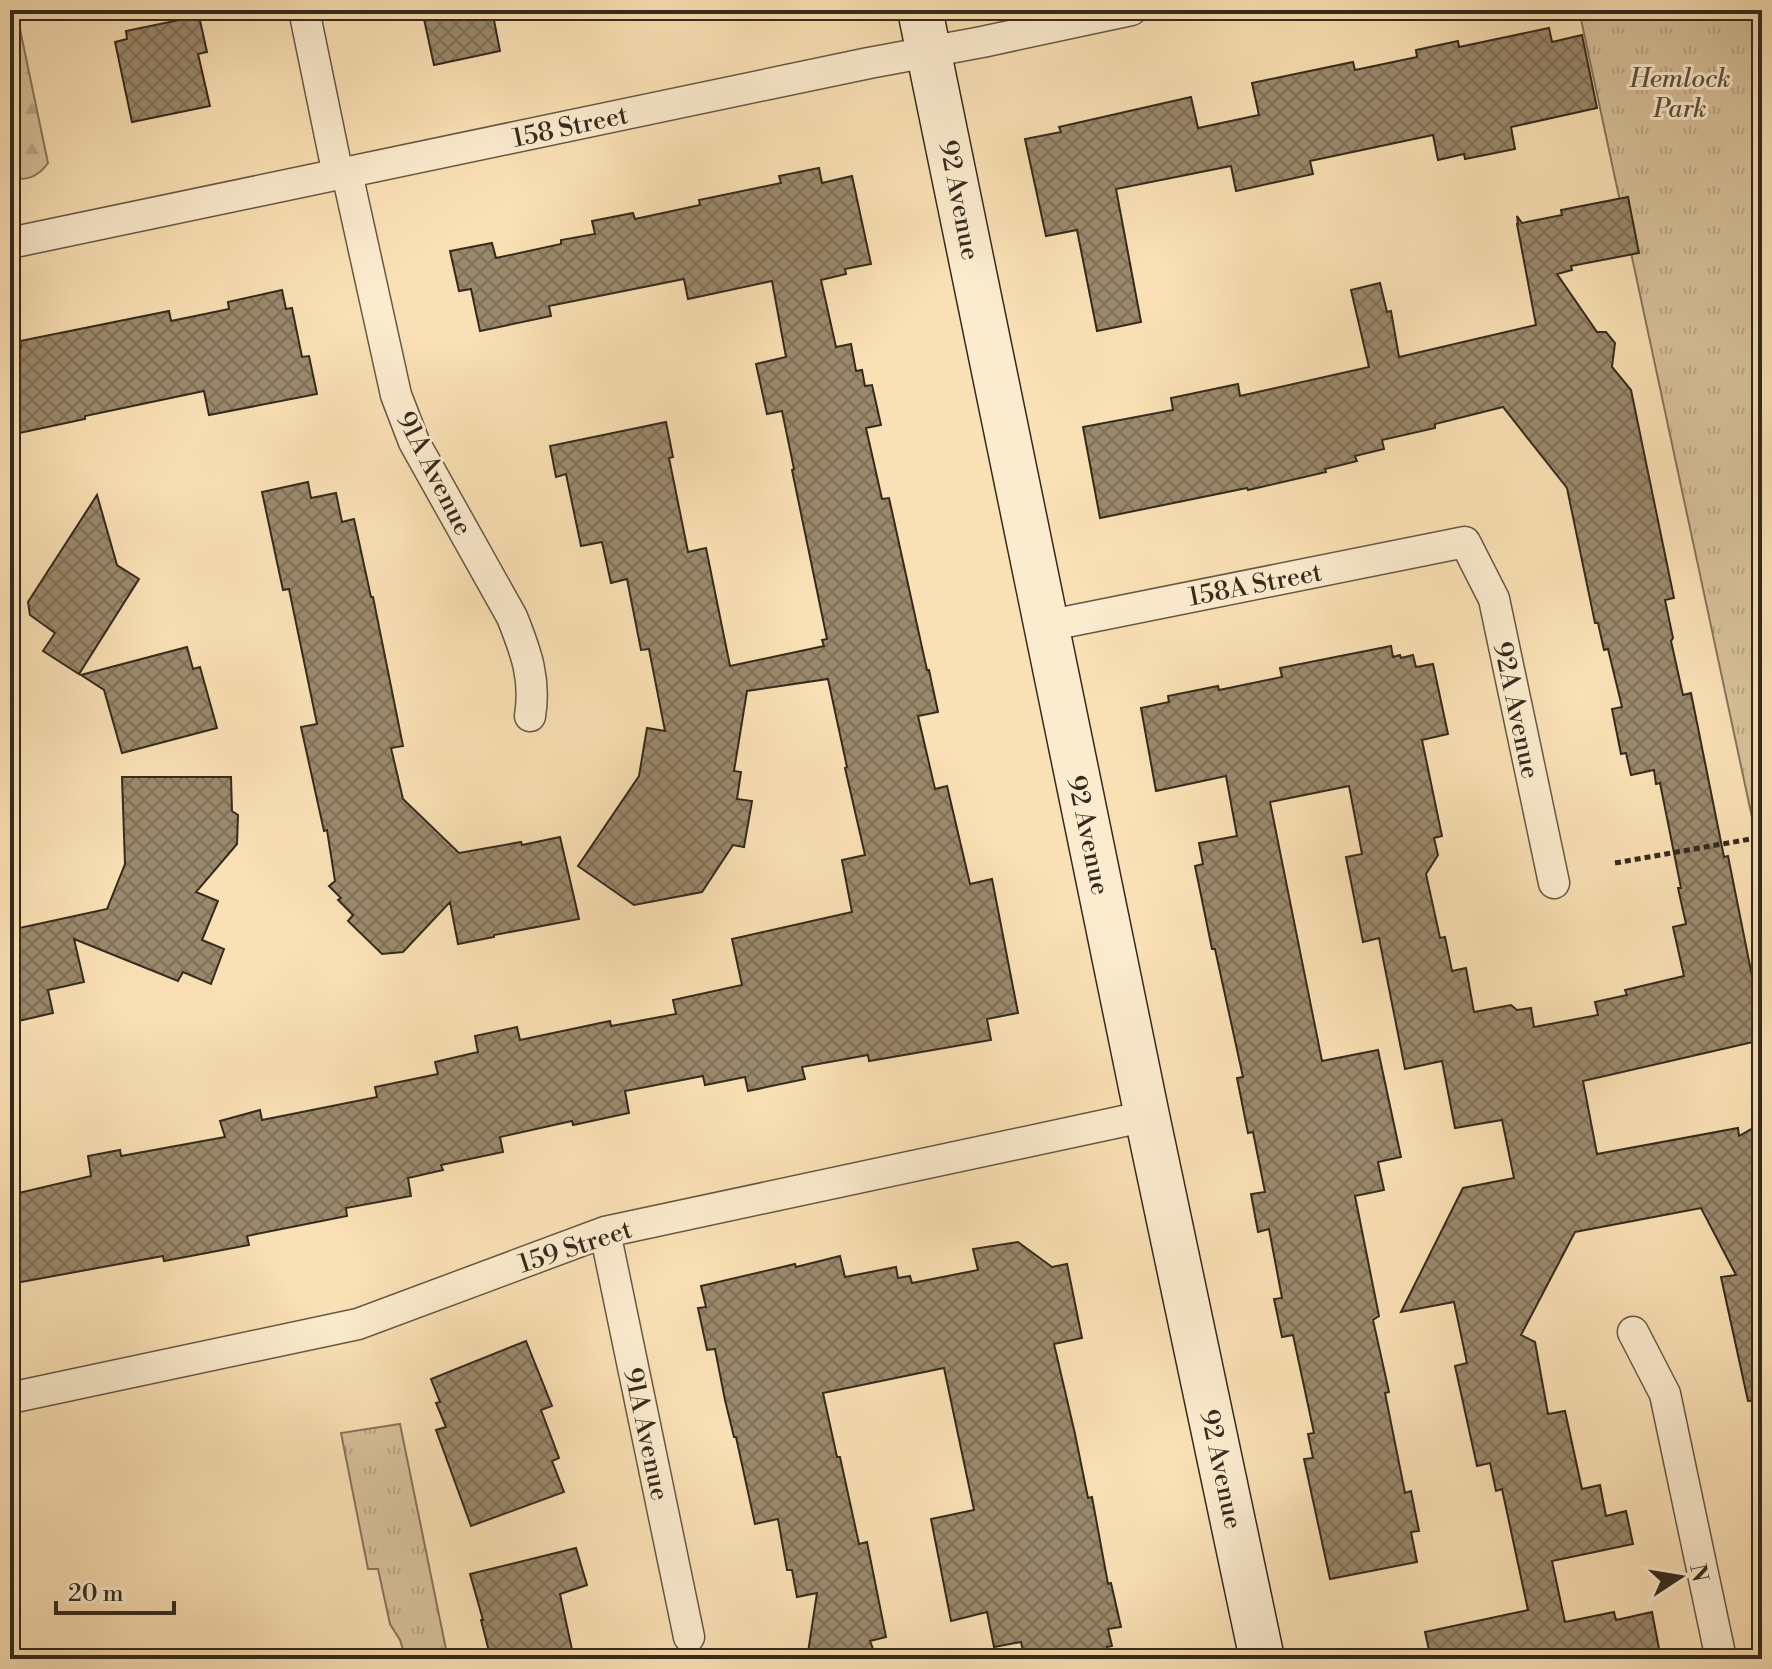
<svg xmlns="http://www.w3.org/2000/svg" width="1772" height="1669" font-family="'Libre Bodoni',serif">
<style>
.grass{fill:url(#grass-tufts);stroke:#86765c;stroke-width:2}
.forest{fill:url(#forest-firs);stroke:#86765c;stroke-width:2}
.building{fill:url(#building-cross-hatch);stroke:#342a1d;stroke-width:2}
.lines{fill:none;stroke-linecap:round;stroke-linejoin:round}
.street-casing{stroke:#665843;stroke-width:33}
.secondary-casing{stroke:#342a1d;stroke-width:47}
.path{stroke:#342a1d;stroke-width:5;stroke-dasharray:6 4;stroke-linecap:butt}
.street{stroke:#fceccf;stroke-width:30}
.secondary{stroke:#fceccf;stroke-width:44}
.labels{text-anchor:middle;stroke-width:6;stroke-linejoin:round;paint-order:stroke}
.park-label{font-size:26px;font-style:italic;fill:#5d503c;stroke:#fceccf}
.street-label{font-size:26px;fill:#342a1d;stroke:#fceccf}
</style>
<defs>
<pattern id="grass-tufts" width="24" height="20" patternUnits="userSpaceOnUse" patternTransform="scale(2)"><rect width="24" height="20" fill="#d8c29b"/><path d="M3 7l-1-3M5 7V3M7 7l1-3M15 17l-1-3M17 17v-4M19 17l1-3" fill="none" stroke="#baa785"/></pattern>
<pattern id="forest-firs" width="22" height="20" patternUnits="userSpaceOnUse" patternTransform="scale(2)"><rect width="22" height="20" fill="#d8c29b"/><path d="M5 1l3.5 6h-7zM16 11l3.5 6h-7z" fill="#baa785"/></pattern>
<pattern id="building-cross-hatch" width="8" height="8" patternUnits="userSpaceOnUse" patternTransform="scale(2)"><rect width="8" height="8" fill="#9b896c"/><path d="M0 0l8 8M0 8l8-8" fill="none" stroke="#7f7058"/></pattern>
</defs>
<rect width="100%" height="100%" fill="#fae1b5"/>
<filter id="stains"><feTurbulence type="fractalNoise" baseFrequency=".0025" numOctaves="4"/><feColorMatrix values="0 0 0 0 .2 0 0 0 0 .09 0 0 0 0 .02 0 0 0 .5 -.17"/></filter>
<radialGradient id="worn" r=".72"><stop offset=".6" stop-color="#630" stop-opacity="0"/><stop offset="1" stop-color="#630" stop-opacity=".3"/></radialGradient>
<path class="grass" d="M1579,10H1762V864Z
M400,1424L448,1659H406L400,1640L390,1624L378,1569H368L341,1433Z"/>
<path class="forest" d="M10,10H16L48,163C38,177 26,182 10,177Z"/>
<path class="building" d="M422,10H492L500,51L434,65Z
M199,16L207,52L198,54L210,106L132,122L115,42L127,39L126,31Z
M1549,28L1552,42L1582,35L1597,108L1511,127L1515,149L1465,159L1464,154L1438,160L1433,135L1310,161L1313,174L1236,191L1231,166L1116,189L1141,322L1097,331L1077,230L1046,236L1025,139L1061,132L1059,127L1191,97L1198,128L1259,115L1252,83L1353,62L1355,70L1417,57L1416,50L1458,41L1459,47Z
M819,168L822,183L852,176L871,264L845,269L846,274L821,280L836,347L851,344L856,371L862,370L865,386L872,385L881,425L866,428L882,499L889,498L927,670H929L938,712L918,716L935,789L947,786L970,884L992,879L1018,1013L987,1019L991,1040L869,1061L868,1055L802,1067L805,1079L748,1091L745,1077L705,1085L703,1076L625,1091L629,1113L573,1125L572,1121L500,1137L503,1152L441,1165L443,1170L408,1178L411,1196L346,1208L347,1216L247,1236L249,1245L164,1261L163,1256L10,1284V1195L91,1176L88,1156L120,1150L121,1156L225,1137L220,1121L260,1110L262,1120L377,1097L375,1087L438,1074L435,1062L478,1052L475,1036L517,1027L520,1040L610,1021L611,1026L676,1014L673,1000L742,985L732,939L852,912L842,860L865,855L845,768L847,767L828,679L747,691L734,771L741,772L737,799L752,801L744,847L733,845L702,892L634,905L578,866L639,776L647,728L665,731L649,649L641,650L627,579L611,583L602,542L581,546L566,474L556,477L550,446L666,422L673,457L669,458L688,552L706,548L730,666L824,646L822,640L827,639L792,470L794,469L782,411L767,414L756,364L786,357L772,281L688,299L684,279L549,306L551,316L480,331L471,289L459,291L450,251L492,243L496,258L561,244V240L595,234L592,221L633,213L635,219L700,205L699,200L781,183L779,176Z
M1628,197L1639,253L1571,266L1572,270L1557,274L1597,332H1606L1615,343L1612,367L1631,390L1674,598L1665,600L1673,638L1671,641L1683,695L1691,693L1724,857L1728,856L1762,1026V1040L1583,1081L1597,1154L1738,1128L1739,1136L1762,1123V1400L1748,1401L1721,1277L1736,1275L1701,1208L1575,1232L1521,1335L1535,1342L1548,1414L1565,1411L1582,1489L1600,1485L1606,1516L1626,1511L1633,1544L1552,1561L1565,1622L1614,1612L1616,1620L1652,1612L1661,1659H1431L1425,1632L1528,1610L1502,1489L1496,1491L1490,1463L1477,1466L1455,1366L1467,1363L1454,1302L1401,1312L1463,1188L1514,1178L1502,1120L1455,1128L1442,1061L1405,1069L1379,938L1363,942L1346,857L1362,854L1349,786L1270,802L1322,1061L1378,1050L1401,1157L1378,1162L1384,1190L1355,1196L1379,1316L1373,1320L1389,1392L1385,1393L1405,1493L1411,1491L1419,1531L1411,1532L1417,1562L1330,1579L1304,1459L1313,1458L1308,1434L1314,1433L1293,1335L1282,1337L1274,1299L1282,1298L1269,1229L1258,1232L1251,1194L1265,1192L1253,1132L1248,1133L1237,1078L1243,1077L1215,949H1212L1195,866L1203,864L1199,843L1237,836L1226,776L1156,791L1141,708L1169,702L1168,696L1218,686L1219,690L1282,677L1280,668L1391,646L1393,657L1400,655L1401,658L1413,655L1416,667L1433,664L1448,734L1422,740L1442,836L1434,838L1438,855L1426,874L1440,938L1445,937L1452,971L1466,968L1474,1012L1511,1005L1517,1010L1531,1008L1534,1027L1598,1015L1595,1002L1627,995L1625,990L1684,976L1673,927L1686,924L1678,888H1681L1660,783L1656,784L1654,770L1631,775L1626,753L1621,754L1612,709L1622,707L1608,649L1604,650L1598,623H1595L1567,488L1503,407L1435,424V428L1382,440L1384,449L1355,456L1357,461L1325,469L1326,472L1248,490L1247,488L1100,518L1083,427L1173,410L1171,398L1238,384L1240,396L1369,367L1351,290L1380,283L1387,312L1391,311L1399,357L1536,325L1517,224H1518L1517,216L1522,223L1562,215L1561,210Z
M282,290L286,309L292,308L302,357L309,356L317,394L209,415L204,391L85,416V419L10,435V350L21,348L20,341L169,311L171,321L229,309L228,302Z
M308,482L311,498L336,493L342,522L354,519L371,597H373L403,746L391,748L403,799L459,853L521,842L522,845L560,837L579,919L494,935V937L458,944L450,902L403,952L382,954L348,921L353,915L338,900L341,898L329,886L335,881L327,830L324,831L301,727L317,724L289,589L283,590L262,492Z
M97,495L117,565L139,579L79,674L43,651L55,633L30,615L28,602Z
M187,647L193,669L200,667L217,728L122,753L104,690L81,675Z
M122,777H231L232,811L238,815L237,844L196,892L218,901L202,940L224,949L211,984L183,972L178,981L74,939L84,982L48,990L53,1013L10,1023V930L107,909L125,864Z
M1018,1242L1052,1267L1067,1264L1082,1338L1054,1344L1075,1434L1088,1498L1092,1497L1108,1584L1111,1583L1121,1627L1108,1629L1112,1646L1107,1647L1110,1659H1025L1021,1642L994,1647L987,1612L951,1621L931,1519L974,1510L944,1368L823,1393L837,1457H840L859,1544L867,1542L886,1637L870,1641L877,1659H807L817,1593L797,1597L792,1570H787L778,1519L755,1524L736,1437H734L725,1400L715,1349L707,1350L698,1308L706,1307L701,1286L795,1264L796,1267L840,1256L845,1277L896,1267L898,1278L910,1276L912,1283L978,1270L973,1249Z
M526,1341L552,1406L541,1410L559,1458L552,1461L564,1492L471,1526L436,1430L446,1427L436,1403L440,1402L431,1379Z
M576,1548L587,1585L560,1594L574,1659H491L481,1620H483L470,1574Z"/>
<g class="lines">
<defs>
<path id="street" d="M304,10L338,175
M347,173L396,395L414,442L512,617C526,652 536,679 530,716
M10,243L869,63L982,42L1131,10
M1046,626L1465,542L1494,599L1554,883
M605,1232L689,1637
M1633,1332L1665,1394L1721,1659
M10,1398L358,1324L605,1232L1147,1116"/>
<path id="secondary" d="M920,10L1147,1116L1262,1659"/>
</defs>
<use href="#street" class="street-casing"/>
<use href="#secondary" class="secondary-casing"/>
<path class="path" d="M1615,863L1762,837"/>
<use href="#street" class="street"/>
<use href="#secondary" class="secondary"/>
</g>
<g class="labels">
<g class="park-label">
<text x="1680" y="87">Hemlock<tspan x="1680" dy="30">Park</tspan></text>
</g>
<g class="street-label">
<text transform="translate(570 126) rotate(-12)" y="9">158 Street</text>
<text transform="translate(960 200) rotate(79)" y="9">92 Avenue</text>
<text transform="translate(435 473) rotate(63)" y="9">91A Avenue</text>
<text transform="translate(1255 584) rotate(-11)" y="9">158A Street</text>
<text transform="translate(1517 710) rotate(78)" y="9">92A Avenue</text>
<text transform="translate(1089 835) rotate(78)" y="9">92 Avenue</text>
<text transform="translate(575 1246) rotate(-18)" y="9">159 Street</text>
<text transform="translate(647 1434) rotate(78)" y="9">91A Avenue</text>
<text transform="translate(1222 1469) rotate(78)" y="9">92 Avenue</text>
</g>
</g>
<rect width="1772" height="1669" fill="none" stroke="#fae1b5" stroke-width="40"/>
<rect x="12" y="12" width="1748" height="1645" fill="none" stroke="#342a1d" stroke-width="4"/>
<rect x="20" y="20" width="1732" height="1629" fill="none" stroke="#342a1d" stroke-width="2"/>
<g transform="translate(1680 1577) rotate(78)" stroke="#fceccf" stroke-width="6" paint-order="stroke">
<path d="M0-6L14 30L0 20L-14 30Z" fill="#342a1d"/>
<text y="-12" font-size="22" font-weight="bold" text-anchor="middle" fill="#342a1d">N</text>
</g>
<path d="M56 1601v12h118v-12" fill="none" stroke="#342a1d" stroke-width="4"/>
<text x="68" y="1601" font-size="24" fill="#342a1d" stroke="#fceccf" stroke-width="6" paint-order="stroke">20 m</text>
<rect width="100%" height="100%" filter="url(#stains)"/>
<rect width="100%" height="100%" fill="url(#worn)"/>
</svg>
